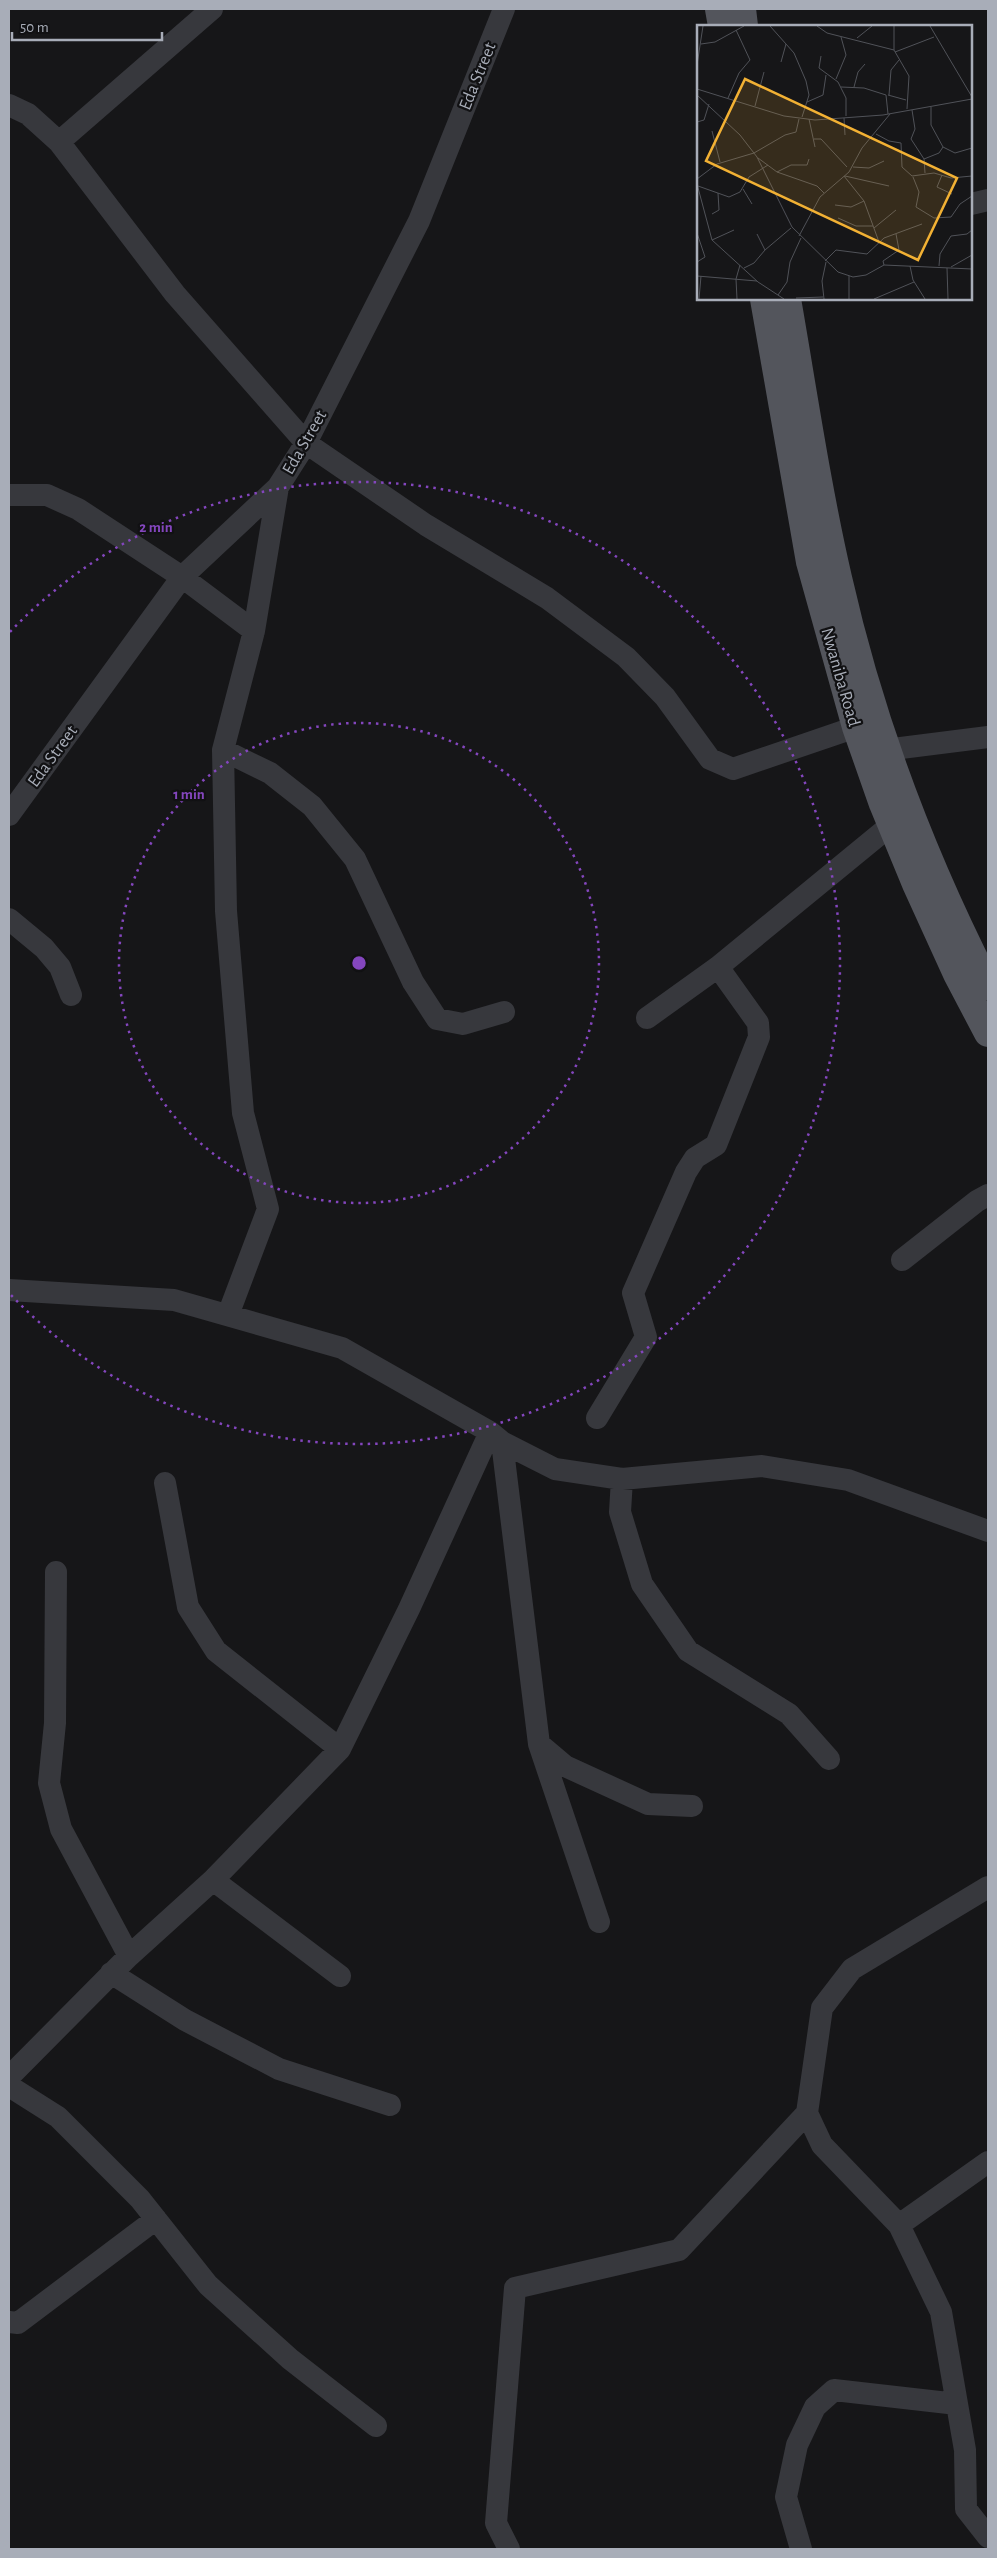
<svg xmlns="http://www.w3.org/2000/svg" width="997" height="2558" font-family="'Alegreya Sans',sans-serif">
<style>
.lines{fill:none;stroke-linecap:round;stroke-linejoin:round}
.minor{stroke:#37383d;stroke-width:22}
.major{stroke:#53555c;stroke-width:28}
.ring{fill:none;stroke:#8446be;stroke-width:2.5;stroke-dasharray:2.5 5}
.labels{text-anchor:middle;stroke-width:4.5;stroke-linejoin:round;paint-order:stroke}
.street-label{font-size:18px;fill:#a8adb8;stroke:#111113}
.inset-road{fill:none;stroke:#505258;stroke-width:1}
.view{fill:#f2b134;fill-opacity:0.15;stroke:#f2b134;stroke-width:2.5}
.inset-edge{fill:none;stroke:#a8adb8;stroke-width:2.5}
.centre{fill:#8446be;stroke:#111113;stroke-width:2.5}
.ring-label{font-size:15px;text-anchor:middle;font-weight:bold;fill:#8446be;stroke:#111113;stroke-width:4.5;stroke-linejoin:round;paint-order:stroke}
</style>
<rect width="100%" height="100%" fill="#161618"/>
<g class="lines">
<path class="minor" d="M9,105L28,114L59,142L175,294L306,443L426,525L547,598L626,657L665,697L710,759L733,769L856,727
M59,142L212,9
M971,204L988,200
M9,495H47L78,509L182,577L254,631
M223,750L270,773L312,806L355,859L413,982L437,1019L463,1024L504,1012
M885,750L988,737
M9,815L182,577L278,487L306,443L419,221L504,9
M9,919L44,948L60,967L71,995
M647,1018L718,967L891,825
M902,1260L977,1201L988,1195
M9,1290L174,1300L342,1348L490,1432L502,1442L555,1469L622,1479L762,1466L848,1480L988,1531
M228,1315L268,1209L243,1113L226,911L223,750L254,631L278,487
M597,1418L646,1337L633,1293L686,1172L695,1158L716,1145L759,1037L758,1023L718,967
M502,1442L539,1744L599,1922
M622,1479L620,1512L642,1584L688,1651L789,1714L829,1759
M165,1483L188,1607L216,1651L340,1749
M56,1572L55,1723L49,1783L61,1829L129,1956
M539,1744L565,1766L648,1804L692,1806
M213,1880L340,1976
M988,1887L852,1969L822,2008L807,2113L822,2145L899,2225L941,2312L965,2450L966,2509L988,2537
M111,1973L185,2020L279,2069L390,2105
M9,2077L129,1956L213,1880L340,1749L409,1609L490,1432
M9,2086L58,2117L140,2199L208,2285L290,2359L376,2426
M899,2225L988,2162
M9,2322L18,2323L156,2219
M509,2549L496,2523L515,2288L679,2250L807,2113
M801,2549L786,2497L797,2445L815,2407L834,2390L957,2404"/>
<path class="major" d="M719,9L722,26
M742,9L744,26
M764,299L810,562L856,727L883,804L916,884L957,974L988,1033
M787,299C803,391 817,487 838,578C870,720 922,857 988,986"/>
</g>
<g class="ring">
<circle cx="359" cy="963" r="240"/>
<path d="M10 632A481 481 0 1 1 10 1294"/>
</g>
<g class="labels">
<g class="street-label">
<text transform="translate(477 76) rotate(-68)" y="6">Eda Street</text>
<text transform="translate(304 442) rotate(-60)" y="6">Eda Street</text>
<text transform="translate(841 677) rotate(74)" y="6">Nwaniba Road</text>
<text transform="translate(52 756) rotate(-54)" y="6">Eda Street</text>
</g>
</g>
<g transform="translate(697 25)">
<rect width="275" height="275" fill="#161618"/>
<path class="inset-road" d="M73,1L97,28L109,56L112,70L105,92M120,1L130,8L197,25M197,1V25L212,51L210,84M233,1L275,72M160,13L175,1M4,19L18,17L47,1M198,27L237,12M124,31L122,43L141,57L149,73V91M84,37L89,19M0,40L6,1M139,54L149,30L144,12M144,62L167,63L189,70L191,89M157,62L161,47L168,39M0,64L87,91L118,95L186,90L275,74M0,70L43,110L60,132L95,202L141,247L156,252L169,250L187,240L275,244M191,70L209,75M192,70L194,45L202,35M31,73L42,48L53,35L39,5M110,77L126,70L129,50M58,81L67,47M215,85L218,104L214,114L227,134M147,93L148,110M112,94L118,122M0,97L7,95L12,79M15,106L23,137M179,109L192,116L204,118L205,142L215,151L237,148L254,153L275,151M117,114H124L150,142M246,122L258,128L275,123M61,133L80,147L120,161L127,168M156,142L172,143L187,136M80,147L94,140H110L112,134M228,148L227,134L242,128L246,122L234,100V82M245,150L240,162L255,169M147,151L167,176L182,217M148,151L192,161M216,152L222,167L219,182L237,193L254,192L263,179L275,171M0,154L20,139L57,128L88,110L99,107L102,94M0,159L15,215L61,257L87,274M1,161L32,172L43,167L52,152L71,140M46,164L55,179M138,180L154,182L167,176M15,189L22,185L21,168M141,193L159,201H176M177,203L199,185M60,209L68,225M102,211L123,172L152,147L165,123L193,89M15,215L37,205M128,236L139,225L170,229L187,213L225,199M0,237L8,232L0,208M187,240L186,236L202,225L199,209M213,241L216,255L228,274M242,241L243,229L254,211L270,209L275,205M254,242L275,230M47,243L57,238L68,225L94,203M250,243L251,274M0,251L60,256M152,251V274M81,270L90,257L93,237L104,213M99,273L126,272M2,274L4,251M40,274L39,254L43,240M127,274L125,256L129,237M177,274L217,257"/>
<path class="view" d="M48,54L260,153L221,235L9,136Z"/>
<rect width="275" height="275" class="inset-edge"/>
</g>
<circle cx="359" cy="963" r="8" class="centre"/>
<g class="ring-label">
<text x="156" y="532">2 min</text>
<text x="189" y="799">1 min</text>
</g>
<rect width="997" height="2558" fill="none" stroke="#a8adb8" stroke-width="20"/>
<path d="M12 32v8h150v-8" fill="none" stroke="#a8adb8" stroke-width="2.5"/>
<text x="20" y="32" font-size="15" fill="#a8adb8" stroke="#111113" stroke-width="4" paint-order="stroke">50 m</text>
</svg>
